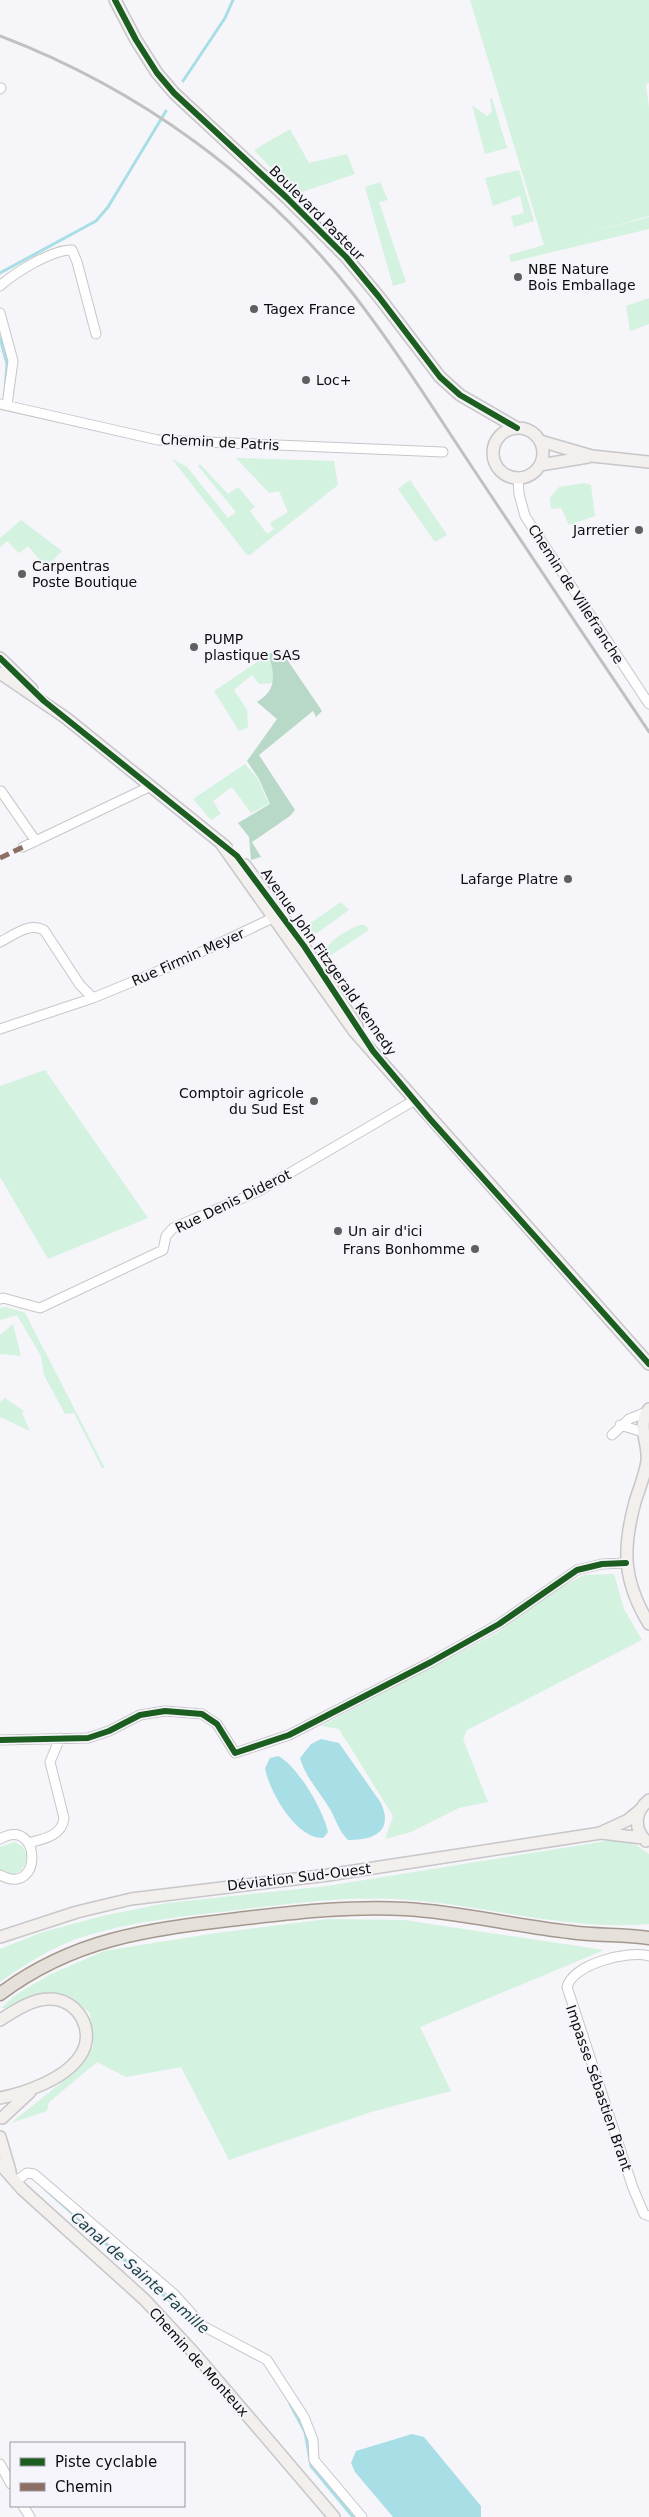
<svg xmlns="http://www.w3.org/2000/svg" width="649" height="2517" font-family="'DejaVu Sans',sans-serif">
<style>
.green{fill:#d3f2e0}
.forest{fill:#b8d9c8}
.water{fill:#a8dfe7}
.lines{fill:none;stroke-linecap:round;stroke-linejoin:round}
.stream{stroke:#a8dfe7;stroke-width:3}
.street-casing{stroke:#c7c6c9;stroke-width:11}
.secondary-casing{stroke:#c7c6c9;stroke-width:14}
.primary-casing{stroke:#a3988e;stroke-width:15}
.street{stroke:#fefefe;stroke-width:9}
.secondary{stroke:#f2efec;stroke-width:11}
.primary{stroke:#e6e0da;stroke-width:12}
.rail{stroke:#c0c0c1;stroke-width:3}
.quiet{stroke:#8d6e63;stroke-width:5;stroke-dasharray:10 5;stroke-linecap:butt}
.cycleway-casing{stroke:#f5f4fa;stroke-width:9}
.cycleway{stroke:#1b5e20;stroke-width:6}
.poi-dot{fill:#5f5e60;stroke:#f5f4fa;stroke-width:2}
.labels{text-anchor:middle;stroke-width:4;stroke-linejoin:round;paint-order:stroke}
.street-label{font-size:14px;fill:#0d0c0e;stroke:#f5f4fa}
.poi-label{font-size:14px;fill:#0d0c0e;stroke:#f5f4fa;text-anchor:start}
.water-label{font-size:15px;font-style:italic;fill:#163d41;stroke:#f5f4fa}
</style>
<rect width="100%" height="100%" fill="#f6f5f9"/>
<path class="green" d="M470,0H649V83L646,84L649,108V216L582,235L649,217V229L511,262L509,255L544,245Z
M492,98L507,148L485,154L472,105L487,116L492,111L490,99Z
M290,129L309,163L347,154L355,174L296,194L254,150Z
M519,170L534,221L514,227L511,216L524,213L520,196L493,206L485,178Z
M380,182L388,200L379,202L406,282L393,286L365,187Z
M649,298V324L630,331L626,306Z
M236,458L334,461L338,485L250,555H247L172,459L187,467L228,518L236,512L198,466L200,464L228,494L238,487L255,507L250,511L267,534L274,529L270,523L288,512L279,491L269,493Z
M410,480L447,535L435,542L398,489Z
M585,483L591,485L595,516L569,525L561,508L551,509L550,498L559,487Z
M21,520L62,551L46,567L28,546L19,553L7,541L0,547V538Z
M269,654L275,678L273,683L259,684L252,675L234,690L247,710L248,727L239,731L214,691Z
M245,764L258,779L269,804L251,813L232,787L213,801L221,814L211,820L193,799Z
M341,902L349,910L317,933H310L306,926Z
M360,925H365L369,930L322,961C323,943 345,931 360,925Z
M45,1070L148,1218L48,1259L0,1177V1086Z
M6,1307L25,1313L105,1468H102L74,1413L65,1414L44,1375L41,1356L17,1315L0,1320V1308Z
M13,1324L21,1356L0,1354V1335Z
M5,1398L24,1411L22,1413L30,1431L0,1417V1402Z
M614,1574L624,1609L642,1640L467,1730L463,1739L488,1802L459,1808L411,1832L385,1839L393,1816L339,1729L321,1726L497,1633L559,1588L584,1575Z
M619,1839L633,1843L649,1854V1924C566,1931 491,1906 409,1900C352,1895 295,1903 239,1910C185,1916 131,1921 79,1938C51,1948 24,1965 0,1982V1949L40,1933L102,1916L167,1903L327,1886Z
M15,1842L23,1847L28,1859L21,1871L12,1874L0,1870V1847Z
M328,1919L404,1920L604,1950L420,2027L451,2091L371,2112L229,2160L181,2067L126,2077L97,2062L49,2102L47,2111L11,2123L62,2082L93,2047L90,2013C69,1995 51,1985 23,2000C16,2004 9,2009 1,2008L14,1996L49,1975L104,1951L216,1933Z"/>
<path class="forest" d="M274,651L282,652L322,711L316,717L313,711L259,755L295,810L290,816L252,842L261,857L251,860L249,837L238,823L270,804L259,779L247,761L277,719L257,702C278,689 274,675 269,654Z"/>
<path class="water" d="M321,1739L339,1743L381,1803C394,1832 373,1840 348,1840C339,1831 336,1820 330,1809C320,1792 305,1777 300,1758L311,1744Z
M278,1756C297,1765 324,1811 328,1832L323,1838C296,1839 269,1791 265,1768L270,1758Z
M412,2434L424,2437L481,2506V2517H393L355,2472L351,2463L356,2451Z"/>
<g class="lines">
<path class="stream" d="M183,81L225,18L233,0
M0,273L96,221L108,207L166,111
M0,338L7,364L5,392
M46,2190L200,2328
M290,2404L305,2432L311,2466L353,2517"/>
<defs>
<path id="street" d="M0,89L1,88
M0,286C14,273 53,249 72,250L77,262L96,334
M0,313L13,361L7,405
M0,404L158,440L443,452
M518,478L519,494L525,516L649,704
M1,791L35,840
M23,847L151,786
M0,942C14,935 29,922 44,930L80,985L93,998L178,963L279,915
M0,1029L93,998
M0,1299L3,1298L40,1308L163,1250L166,1236L173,1228L259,1191L415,1100
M620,1425L643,1432
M612,1435L629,1419L647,1412
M0,1740L88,1738L109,1731L140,1715L165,1711L202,1714L217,1724L235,1753L289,1735L431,1662L499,1624L577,1570L602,1564L626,1563
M0,1839C41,1815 44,1898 0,1875
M28,1843C44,1839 62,1836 64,1818L50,1762L60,1738
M649,1956C628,1950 573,1964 567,1987L633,2188L644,2214L649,2216
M16,2181L27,2173L34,2174L174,2294L203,2326L267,2360L304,2417L313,2440L314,2460L362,2517
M0,2464L11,2484
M23,2506L30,2517"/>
<path id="secondary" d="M115,0L136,40L157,73L174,93L287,198L346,257L379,297L440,377L460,395L517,428
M493 453a25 25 0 1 1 50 0a25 25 0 1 1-50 0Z
M540,441L592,456L649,462
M540,465L588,457
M0,658L32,689
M0,673L66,718L226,847
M220,842L354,1031L649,1364
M245,865L304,946L357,1026
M649,1409C636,1426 649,1442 647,1461C645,1475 639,1489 635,1502C622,1550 623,1581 649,1624
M602,1832L628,1820L639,1811
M646,1841C633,1828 635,1811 649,1800
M0,1937L77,1912L131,1899L328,1875L601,1833L643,1838
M0,2020C14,2011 32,1999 49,1999C78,1998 97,2032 80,2056C65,2079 25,2093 0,2098
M2,2118L30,2092
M0,2137L10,2171
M0,2164L22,2189L145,2300L194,2353L334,2517"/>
<path id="primary" d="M0,1994C77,1936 154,1929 246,1918C299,1912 351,1906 405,1909C460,1912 515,1926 570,1932C596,1936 623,1934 649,1938"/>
</defs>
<use href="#street" class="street-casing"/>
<use href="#secondary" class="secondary-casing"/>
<use href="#primary" class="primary-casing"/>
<use href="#street" class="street"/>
<use href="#secondary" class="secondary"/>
<use href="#primary" class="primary"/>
<path class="rail" d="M0,36C139,89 262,178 354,295C401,356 441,421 484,485C538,567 594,650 649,732"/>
<path class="quiet" d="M0,858L23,847"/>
<defs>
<path id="cycleway" d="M115,0L136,40L157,73L174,93L287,198L346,257L379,297L440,377L460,395L517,428
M0,658L44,701L237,856L304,946L373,1051L430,1119L649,1364
M0,1740L88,1738L109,1731L140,1715L165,1711L202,1714L217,1724L235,1753L289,1735L431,1662L499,1624L577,1570L602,1564L626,1563"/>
</defs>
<use href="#cycleway" class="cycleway-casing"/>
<use href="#cycleway" class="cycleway"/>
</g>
<g class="poi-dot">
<circle cx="518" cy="277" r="5"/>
<circle cx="254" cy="309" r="5"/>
<circle cx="306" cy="380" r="5"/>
<circle cx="639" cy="530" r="5"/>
<circle cx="22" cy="574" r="5"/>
<circle cx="194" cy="647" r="5"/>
<circle cx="568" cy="879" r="5"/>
<circle cx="314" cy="1101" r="5"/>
<circle cx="338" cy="1231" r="5"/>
<circle cx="475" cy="1249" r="5"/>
</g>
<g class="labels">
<g class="street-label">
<text transform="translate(317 213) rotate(45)" y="5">Boulevard Pasteur</text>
<text transform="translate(220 442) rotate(3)" y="5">Chemin de Patris</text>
<text transform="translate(576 594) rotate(57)" y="5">Chemin de Villefranche</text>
<text transform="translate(188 957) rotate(-24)" y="5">Rue Firmin Meyer</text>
<text transform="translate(329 962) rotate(55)" y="5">Avenue John Fitzgerald Kennedy</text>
<text transform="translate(233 1201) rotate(-26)" y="5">Rue Denis Diderot</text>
<text transform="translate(299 1877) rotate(-7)" y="5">Déviation Sud-Ouest</text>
<text transform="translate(599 2088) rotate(71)" y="5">Impasse Sébastien Brant</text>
<text transform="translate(199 2362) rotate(48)" y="5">Chemin de Monteux</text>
</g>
<g class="poi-label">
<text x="528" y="274">NBE Nature<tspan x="528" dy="16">Bois Emballage</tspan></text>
<text x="264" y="314">Tagex France</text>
<text x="316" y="385">Loc+</text>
<text x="629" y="535" text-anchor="end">Jarretier</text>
<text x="32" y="571">Carpentras<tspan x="32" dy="16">Poste Boutique</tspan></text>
<text x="204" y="644">PUMP<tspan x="204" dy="16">plastique SAS</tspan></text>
<text x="558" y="884" text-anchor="end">Lafarge Platre</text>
<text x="304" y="1098" text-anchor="end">Comptoir agricole<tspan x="304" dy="16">du Sud Est</tspan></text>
<text x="348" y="1236">Un air d'ici</text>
<text x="465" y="1254" text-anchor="end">Frans Bonhomme</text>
</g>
<g class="water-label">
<text transform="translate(140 2273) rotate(41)" y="5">Canal de Sainte Famille</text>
</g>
</g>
<rect x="10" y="2442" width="175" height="65" fill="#f5f4fa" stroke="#98979c"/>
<rect x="20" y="2458" width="25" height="8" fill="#1b5e20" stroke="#98979c"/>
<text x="55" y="2467" font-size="15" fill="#0d0c0e">Piste cyclable</text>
<rect x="20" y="2483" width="25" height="8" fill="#8d6e63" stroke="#98979c"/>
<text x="55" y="2492" font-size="15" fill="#0d0c0e">Chemin</text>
</svg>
